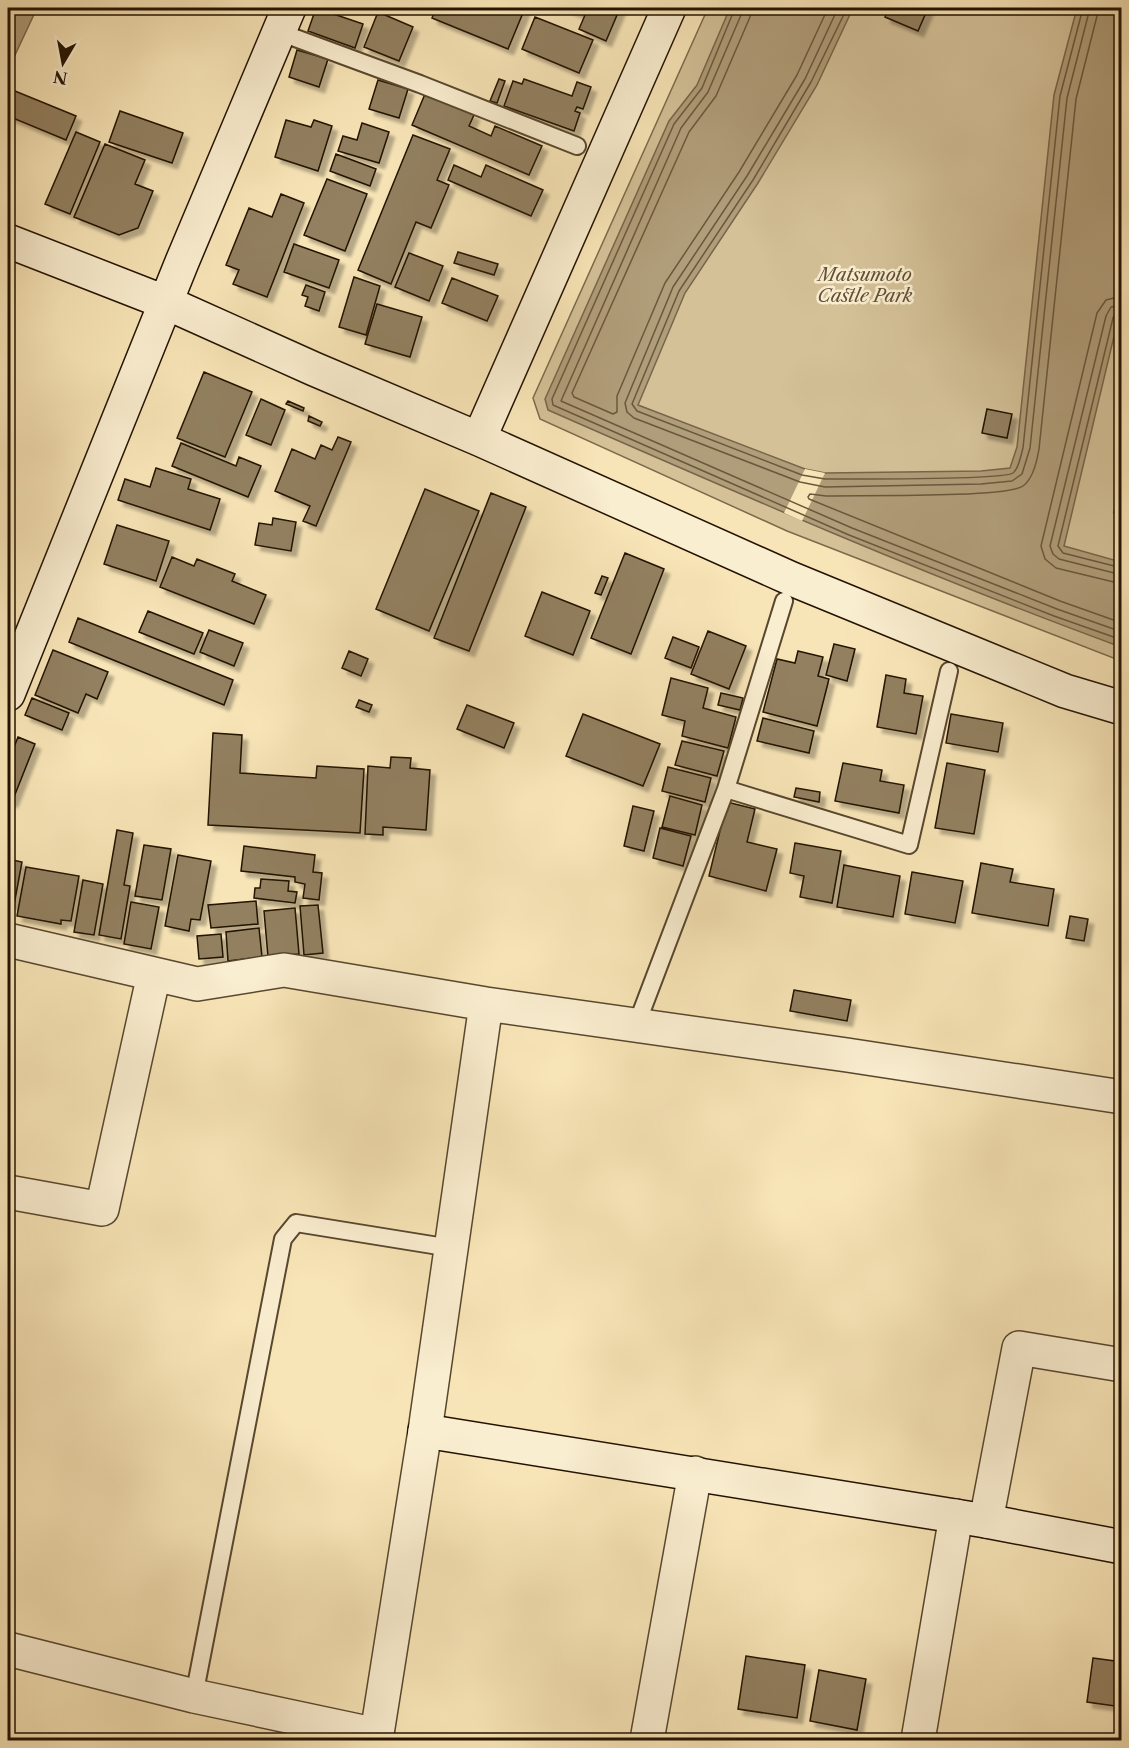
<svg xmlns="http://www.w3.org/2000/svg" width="1129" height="1748" font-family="'Libre Caslon Text',serif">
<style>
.green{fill:#d4c198;stroke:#7c6a4c;stroke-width:1.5}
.water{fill:#b09d79;stroke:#786549;stroke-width:1.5}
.pier{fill:#f8e5b7}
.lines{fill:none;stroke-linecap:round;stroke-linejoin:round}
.shore{stroke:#6a583d;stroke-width:1.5}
.building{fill:#928060;stroke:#231201;stroke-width:1.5;filter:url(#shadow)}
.lane-casing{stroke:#58472e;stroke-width:20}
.street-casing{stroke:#58472e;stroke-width:36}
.secondary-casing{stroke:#231201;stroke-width:36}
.lane{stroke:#faeed0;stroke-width:16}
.street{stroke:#faeed0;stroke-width:33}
.secondary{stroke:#faeed0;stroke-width:33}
.labels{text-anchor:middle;stroke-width:5;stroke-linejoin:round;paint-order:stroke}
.park-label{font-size:18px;font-style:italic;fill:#614f36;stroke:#faeed0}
</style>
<defs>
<filter id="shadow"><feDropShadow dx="5.5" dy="5.5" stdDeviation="1.5" flood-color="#0004"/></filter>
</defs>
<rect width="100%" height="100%" fill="#f8e5b7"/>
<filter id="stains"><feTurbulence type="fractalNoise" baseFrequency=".00333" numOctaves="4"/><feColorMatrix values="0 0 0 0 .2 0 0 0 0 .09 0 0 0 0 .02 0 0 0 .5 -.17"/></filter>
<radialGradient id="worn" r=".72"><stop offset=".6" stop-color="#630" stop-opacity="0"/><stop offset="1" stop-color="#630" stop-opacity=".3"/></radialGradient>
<path class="green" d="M708,8H1121V661L787,531L540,419L533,398Z"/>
<path class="water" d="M8,8H37L8,70Z
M730,8H853L817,85L758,183L685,293L638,405L805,469L825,473L981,471L1010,468L1017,447L1054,95L1077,8H1121V307L1064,546L1121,562V647C927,576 737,493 548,410L545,399L669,121L697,85Z"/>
<path class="pier" d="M805,469L825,473L802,521L784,513Z"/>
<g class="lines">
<path class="shore" d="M735,8L702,88L674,124L552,399L553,405L849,535L1054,616L1122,640
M743,8L741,15L708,92L681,128L561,401L852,528L1057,609L1122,632
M752,8L750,17L716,96L689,132L572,393L574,397L613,414L617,412V396L665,283L739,172L797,75L828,8
M838,8L805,79L747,176L673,287L625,403L627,412L634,418L800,482L825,487L981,484L1012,481L1022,474L1030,448L1067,98L1090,8
M847,8L811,82L753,180L679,291L632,404L637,411L802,475L825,479C849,479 1003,480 1013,473C1019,469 1021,454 1023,448L1060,96L1083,8
M1099,8L1076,99L1039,449C1037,461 1033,479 1023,486C1006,498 856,495 826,496L810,494L808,497L809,499L1060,601L1122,623
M1122,296L1106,300L1097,313L1041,546L1045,559L1056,568L1122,584
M1122,305L1111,307L1106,316L1050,546L1053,554L1059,559L1122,575
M1122,312L1116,313L1113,318L1058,546L1063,553L1122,568"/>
</g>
<path class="building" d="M316,8L363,24L355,48L308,31Z
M436,8H525L508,49L432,18Z
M566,8H620L606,41L579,29L585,15Z
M889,8H928L918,31L885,17Z
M378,12L413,27L399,61L364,47Z
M535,17L593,40L579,73L522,49Z
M297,50L328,59L319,87L289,77Z
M499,79L505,81L497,103L490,101Z
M524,79L572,96L577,82L591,87L583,109L577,107L575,111L580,113L574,131L504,106L513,81L522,84Z
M378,80L408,89L399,118L369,109Z
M10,89L76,116L66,140L8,116V96Z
M425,94L474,115L469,126L491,136L495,126L542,146L529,175L412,125Z
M120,111L183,133L172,163L109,142Z
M286,120L311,127L314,120L332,126L318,171L275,157Z
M362,123L389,132L379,163L338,151L343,136L357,140Z
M76,132L100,142L70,214L45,204Z
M413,135L450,149L437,180L449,185L431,228L416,222L391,284L358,270Z
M105,144L145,160L135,184L153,191L138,228L119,235L74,217Z
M336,154L376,169L370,186L330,171Z
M454,165L481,177L486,165L543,190L531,216L448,180Z
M327,179L367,194L345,251L304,235Z
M281,194L304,203L267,297L233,284L239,270L226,265L249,208L272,217Z
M294,244L339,260L329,288L284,272Z
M458,252L498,264L494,275L454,263Z
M409,253L443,266L429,301L395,287Z
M354,277L380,286L366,335L339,327Z
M452,278L498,296L487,321L442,303Z
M306,285L325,292L319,311L305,306L308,297L302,295Z
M377,304L422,317L410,357L365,344Z
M204,372L252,392L225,457L177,438Z
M261,399L285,410L271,445L246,435Z
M288,401L304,408L303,411L286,404Z
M987,409L1012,414L1007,438L982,433Z
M309,416L322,422L320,426L308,421Z
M338,437L351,442L316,526L303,521L310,506L275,491L292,449L315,459L321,445L332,450Z
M181,443L236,466L239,457L261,466L248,497L172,466Z
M156,468L191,479L188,489L220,499L210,530L118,500L125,479L150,487Z
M1122,477V515L1114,513Z
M425,489L479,511L429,631L376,609Z
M491,493L526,507L469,651L434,638Z
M273,518L296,522L291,551L255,545L259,523L272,525Z
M117,525L169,541L156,581L104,564Z
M625,553L664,569L631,654L591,638Z
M172,557L194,566L197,559L235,574L232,581L266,595L254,624L160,587Z
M602,576L608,578L601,595L595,593Z
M542,592L590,611L573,655L525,636Z
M148,611L203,633L194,654L139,632Z
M78,618L233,680L224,705L69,642Z
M209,630L243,643L234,666L200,652Z
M708,631L746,646L729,689L691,674Z
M673,637L699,647L691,668L665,658Z
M834,644L855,649L847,681L826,675Z
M53,650L108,672L97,699L86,694L78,713L35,695Z
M349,651L368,659L361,676L342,668Z
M798,651L823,657L818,676L829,679L817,726L763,712L777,659L795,663Z
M886,675L906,679L904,693L923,696L916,734L877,727Z
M671,678L708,688L703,708L736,717L728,748L682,736L685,721L662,715Z
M721,693L743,698L740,710L718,705Z
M32,698L69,713L62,730L25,715Z
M359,700L372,705L369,712L356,707Z
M467,705L514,723L504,748L457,729Z
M583,714L660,744L643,786L566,756Z
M951,714L1003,723L998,752L946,743Z
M763,718L814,731L809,753L757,741Z
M213,733L242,735L240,773L316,778L317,766L364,769L360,833L208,825Z
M18,737L35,744L12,802L8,800V762Z
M682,741L724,751L717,776L675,765Z
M391,757L411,758L410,768L430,770L426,830L383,827V835L365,834L368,766L390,768Z
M843,763L882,770L880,781L904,785L899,813L835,801Z
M947,763L985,770L974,834L935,828Z
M668,767L711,778L705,802L662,791Z
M796,788L820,792L819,802L794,797Z
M670,796L702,805L695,835L662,827Z
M727,802L755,809L747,842L777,849L766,891L709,876Z
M633,806L654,811L644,851L624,846Z
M660,828L691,836L683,866L653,858Z
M117,830L133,833L124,885L130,886L121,939L99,935Z
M795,843L841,851L832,903L800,897L804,876L790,873Z
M144,845L171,849L162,900L135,896Z
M244,846L315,855L313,872L322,873L319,900L303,898L305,884L295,882V877L241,871Z
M178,855L211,861L200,920L191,919L189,931L165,926Z
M8,859L22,862L14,905L8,903Z
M981,863L1013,869L1010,882L1054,889L1048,926L972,913Z
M844,865L900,876L893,917L837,907Z
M26,867L79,876L71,921L61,920V924L17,916Z
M912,872L963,881L955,923L905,914Z
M261,879L289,881L288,891L297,892L295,903L254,898L255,888H260Z
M83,880L103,884L94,935L74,932Z
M256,901L258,924L211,928L208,905Z
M131,902L159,907L151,949L124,944Z
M318,905L323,953L304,955L300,906Z
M295,908L299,954L268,957L264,911Z
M1070,916L1088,919L1084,941L1066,938Z
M259,928L262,957L228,961L226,932Z
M221,934L223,957L199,959L197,936Z
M794,990L851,1000L847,1021L790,1011Z
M746,1656L805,1665L797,1718L738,1709Z
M1093,1658L1122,1662V1707L1087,1702Z
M819,1670L866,1679L857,1730L810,1721Z"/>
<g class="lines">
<defs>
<path id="lane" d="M279,32L420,84L577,146
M726,789L909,845L949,671
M636,1026L726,789L784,601
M194,1696L283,1239L296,1223L451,1248"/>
<path id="street" d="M8,940L197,984L284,970L486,1004L847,1055L1122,1097
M8,1192L102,1209L154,974
M986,1521L1019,1348L1122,1365
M8,1649L194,1696L377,1735
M376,1740L425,1431L486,1004
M647,1740L695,1473
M918,1740L956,1516"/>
<path id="secondary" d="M8,241L167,303L314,369L479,439L792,579L1065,691L1122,708
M479,439L669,8
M8,694L182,262L289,8
M425,1431L986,1521L1122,1547"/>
</defs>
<use href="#lane" class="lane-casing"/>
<use href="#street" class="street-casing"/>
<use href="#secondary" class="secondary-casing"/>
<use href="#lane" class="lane"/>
<use href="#street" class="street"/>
<use href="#secondary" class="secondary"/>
</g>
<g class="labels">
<g class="park-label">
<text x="865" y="281">Matsumoto<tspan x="865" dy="21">Castle Park</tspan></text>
</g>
</g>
<rect width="1129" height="1748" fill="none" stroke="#f8e5b7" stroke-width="30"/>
<rect x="9" y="9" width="1111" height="1730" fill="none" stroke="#231201" stroke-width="3"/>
<rect x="15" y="15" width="1099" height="1718" fill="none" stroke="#231201" stroke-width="1.5"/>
<g transform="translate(63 63) rotate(190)" stroke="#faeed0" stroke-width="4.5" paint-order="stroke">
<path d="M0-4.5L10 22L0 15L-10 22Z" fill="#231201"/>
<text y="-9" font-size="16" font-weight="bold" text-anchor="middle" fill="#231201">N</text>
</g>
<rect width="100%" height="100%" filter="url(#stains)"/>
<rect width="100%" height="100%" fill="url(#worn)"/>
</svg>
